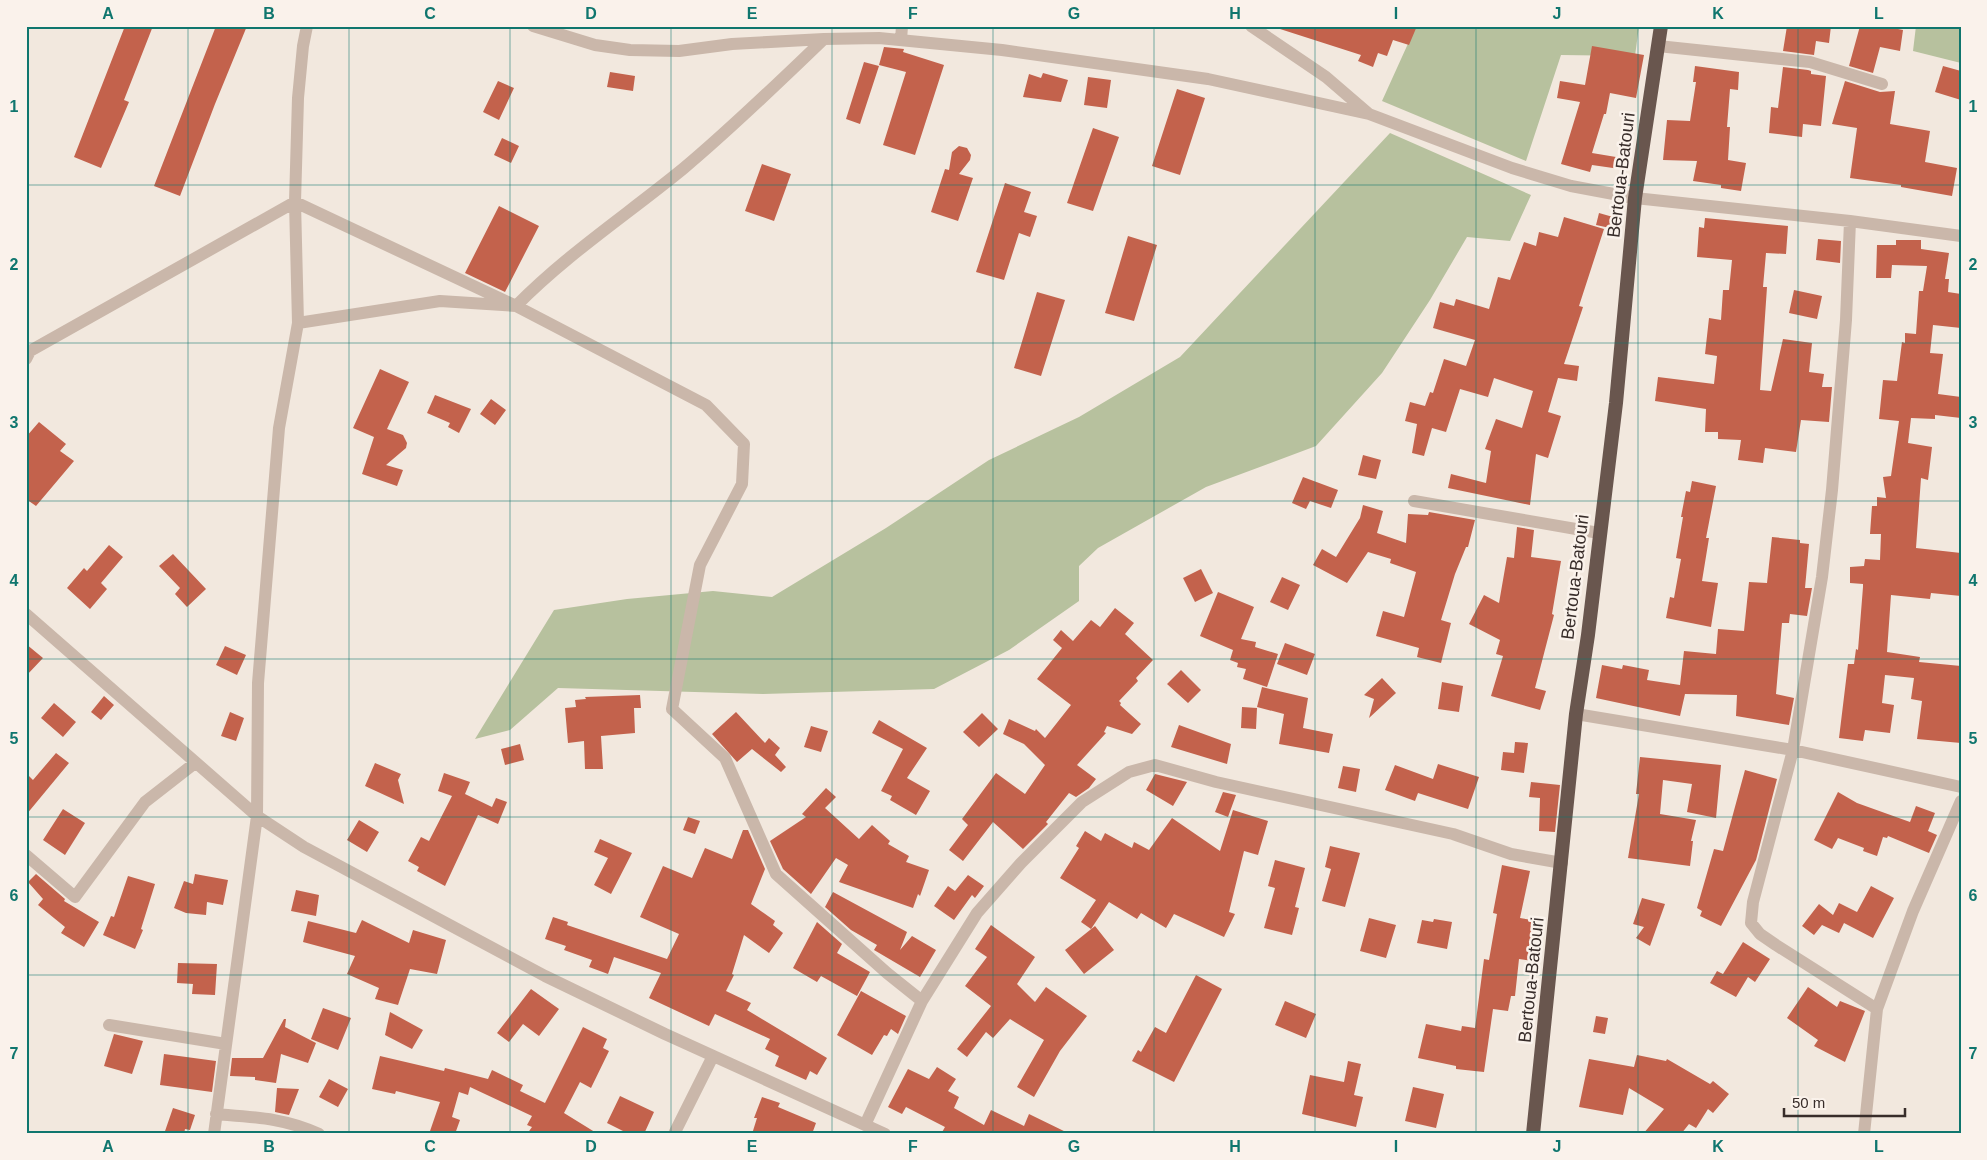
<svg xmlns="http://www.w3.org/2000/svg" width="1987" height="1160" font-family="Arial,sans-serif">
<style>
.green{fill:#b7c19e}
.building{fill:#c3624c}
.lines{fill:none;stroke-linecap:round;stroke-linejoin:round}
.minor{stroke:#cab7aa;stroke-width:12}
.trunk{stroke:#69564e;stroke-width:14}
.grid{fill:none;stroke:#0f766e;stroke-width:1;stroke-opacity:0.55}
.labels{text-anchor:middle;stroke-width:5;stroke-linejoin:round;paint-order:stroke}
.street-label{font-size:18px;fill:#382d2a;stroke:#faf2eb}
.neatline{fill:none;stroke:#0f766e;stroke-width:2}
.grid-label{font-size:16px;text-anchor:middle;font-weight:bold;fill:#0f766e}
</style>
<rect width="100%" height="100%" fill="#f2e8de"/>
<path class="green" d="M1416,26H1639L1635,56L1561,55L1526,161L1382,101Z
M1916,26H1961V63L1913,51Z
M1390,133L1531,195L1510,241L1467,237L1430,300L1382,373L1316,446L1206,487L1098,548L1079,566V601L1009,650L934,689L763,694L558,688L510,730L475,739L554,610L627,599L713,591L772,597L886,528L989,460L1079,417L1180,357Z"/>
<path class="building" d="M125,26H153L124,100L129,102L101,168L74,157Z
M216,26H247L215,104L180,196L154,186Z
M1281,26H1417L1409,45L1393,40L1387,56L1378,53L1373,67L1358,61L1361,55L1280,29Z
M1787,26H1831L1829,43L1816,41L1814,55L1783,51Z
M1860,26H1883L1903,30L1900,51L1880,47L1873,73L1849,66Z
M1592,46L1644,55L1636,98L1610,93L1606,114H1604L1592,153L1622,158L1620,169L1592,165L1590,172L1561,164L1580,102L1557,98L1560,81L1585,85Z
M884,47L904,49L903,52L944,65L915,155L883,145L906,72L879,65Z
M864,62L879,66L860,124L846,119Z
M1695,66L1739,72L1738,90L1730,89L1727,127H1730L1728,160L1746,163L1741,191L1721,188V185L1693,181L1697,161L1663,160L1667,120L1690,121L1696,82H1693Z
M1943,66L1961,71V100L1935,92Z
M1783,67L1808,70L1811,71V74L1826,76L1821,126L1803,124L1802,137L1769,133L1771,107L1778,108Z
M610,72L635,76L633,91L607,87Z
M1043,73L1068,80L1061,102L1023,97L1029,74L1041,78Z
M1088,77L1111,80L1107,108L1084,105Z
M498,81L514,88L499,120L483,112Z
M1845,81L1880,92L1895,91L1890,124L1930,131L1925,162L1957,168L1952,196L1901,187V185L1850,178L1857,128L1832,124Z
M1177,89L1205,98L1180,175L1152,166Z
M1093,128L1119,137L1093,211L1067,203Z
M502,138L519,146L511,163L494,155Z
M959,146L967,148L971,155L970,160L959,174L973,178L958,221L931,212L945,169L949,170L952,152Z
M762,164L791,174L774,221L745,211Z
M1005,183L1031,192L1024,212L1037,216L1030,237L1019,233L1004,280L976,272Z
M499,206L539,226L505,292L465,273Z
M1599,213L1613,217L1610,228L1596,225Z
M1564,217L1604,229L1579,306L1583,307L1564,364L1579,366L1577,381L1558,378L1548,412L1561,416L1548,458L1536,454L1530,505L1448,488L1451,474L1486,483L1491,451L1485,449L1496,419L1522,428L1533,391L1494,378L1488,397L1460,389L1446,432L1432,428L1424,456L1412,453L1417,424L1405,421L1410,402L1425,406L1430,392L1433,393L1444,359L1466,366L1475,340L1433,328L1440,302L1454,306L1456,299L1489,309L1498,277L1510,280L1524,242L1536,246L1539,232L1558,237Z
M1705,218L1788,226L1786,254L1766,253L1763,287H1767L1760,390L1771,391L1783,339L1812,343L1809,372L1824,374L1822,387H1832L1829,422L1801,420L1796,452L1765,448L1763,463L1738,460L1741,440L1718,439V432H1705L1706,409L1655,401L1658,377L1714,384L1717,356L1705,354L1709,318L1721,320L1723,290H1729L1732,260L1697,257L1699,227L1704,228Z
M1128,236L1157,245L1134,321L1105,313Z
M1818,239L1841,241L1840,263L1816,260Z
M1896,240H1921V249L1949,253L1945,279H1949L1948,292L1961,294V328L1933,325L1930,353L1943,354L1938,394L1961,397V418L1935,415V419L1911,418L1908,443L1932,447L1928,480L1921,478L1916,548L1961,553V596L1931,593L1930,599L1891,595L1887,652L1920,657L1919,662L1961,666V743L1917,739L1922,701L1911,699L1914,678L1885,675L1882,703L1894,705L1890,733L1865,730L1863,741L1839,738L1848,664H1854L1856,649L1858,650L1863,587V584L1850,583V567L1864,566L1865,559L1880,560L1881,534H1870L1872,506H1877V497L1886,498L1883,477L1891,476L1899,421L1879,419L1883,380L1897,381L1902,342L1905,343V333L1916,334L1919,291H1923L1927,266L1892,265L1891,278H1876L1877,245H1896Z
M1794,290L1822,296L1817,319L1789,313Z
M1037,292L1065,300L1041,376L1014,368Z
M380,369L409,382L387,429L403,435L407,443L406,448L386,465L403,470L397,486L362,474L374,437L353,428Z
M435,395L471,409L459,433L448,427L450,423L427,413Z
M491,399L506,410L495,425L480,414Z
M39,422L66,444L60,451L74,461L36,506L26,499V437Z
M1363,455L1381,460L1376,479L1358,475Z
M1303,477L1338,490L1331,508L1310,501L1306,509L1292,503Z
M1692,481L1716,486L1706,538H1709L1702,581L1718,583L1711,627L1666,618L1670,597L1674,598L1681,559L1676,558L1683,517H1681L1686,491L1690,492Z
M1363,505L1383,511L1377,533L1406,543L1408,514L1428,515L1429,512L1475,520L1468,547H1466L1455,574L1441,620L1451,623L1441,663L1417,657L1419,648L1376,636L1383,611L1404,617L1416,572L1390,563L1391,559L1368,552L1347,583L1313,565L1322,549L1336,557L1360,518Z
M1517,527L1534,530L1531,557L1561,561L1552,614L1554,615L1535,688L1546,691L1540,710L1491,696L1503,656L1496,654L1500,640L1469,624L1484,595L1499,603L1507,557L1514,558Z
M1772,537L1800,540V543L1809,544L1805,588H1812L1807,616L1790,614L1789,623H1782L1776,694L1794,698L1789,725L1736,716L1737,695L1685,694L1680,716L1596,698L1602,665L1622,669L1623,665L1649,670L1647,680L1680,685L1684,651L1716,654L1718,629L1744,631L1749,582L1767,583Z
M109,545L123,557L101,583L107,589L90,609L67,588L84,568L87,571Z
M173,554L206,589L187,607L175,594L180,588L159,566Z
M1201,569L1213,593L1195,602L1183,578Z
M1282,577L1300,585L1288,610L1270,602Z
M1218,592L1254,607L1241,639L1256,642L1255,647L1278,654L1267,687L1243,679L1246,669L1237,667L1238,663L1230,660L1233,650L1200,636Z
M1115,608L1134,623L1125,634L1153,660L1136,678L1138,681L1119,701L1121,703L1120,705L1141,724L1132,734L1107,726L1104,732L1106,733L1077,765L1096,779L1089,788L1076,797L1069,793L1046,822L1048,824L1023,849L993,822L963,861L949,850L968,825L962,819L996,773L1025,794L1045,765L1024,744L1003,734L1009,719L1035,731L1036,729L1045,738L1071,705L1037,679L1062,648L1053,640L1061,630L1073,641L1091,620L1100,627Z
M1285,643L1315,654L1307,675L1277,664Z
M26,644L43,658L26,676Z
M225,646L246,655L237,675L216,665Z
M1181,670L1201,690L1188,703L1167,684Z
M1382,678L1396,693L1369,718L1374,699L1364,695Z
M1442,682L1463,686L1459,712L1438,709Z
M1262,687L1308,698L1303,728L1333,734L1329,753L1279,744L1284,714L1257,707Z
M640,695L641,708H634L635,733L601,736L603,769H585L584,741L568,743L565,708L576,707L575,700L586,699L585,697Z
M104,696L114,705L101,720L91,712Z
M54,703L76,722L63,737L41,718Z
M1242,707L1257,708L1256,729L1241,728Z
M230,712L244,718L236,741L221,736Z
M736,712L765,743L769,738L780,748L775,755L786,767L781,772L752,749L737,762L712,734Z
M982,713L998,729L979,747L963,732Z
M879,720L927,748L907,778L930,791L916,815L890,800L892,796L881,791L903,749L872,733Z
M1179,725L1231,744L1227,764L1171,747Z
M811,726L828,731L821,752L804,747Z
M1515,742L1528,743L1524,773L1501,770L1503,752L1514,753Z
M520,744L524,760L505,765L501,749Z
M56,753L69,763L26,815V773L33,780Z
M1640,757L1721,765L1716,818L1687,812L1692,784L1663,780L1660,814L1696,820L1691,841H1693L1690,866L1628,858L1639,794H1636Z
M375,763L401,774L398,780L404,804L365,786Z
M1438,764L1479,777L1468,809L1418,793L1415,801L1385,790L1395,765L1433,779Z
M1343,766L1360,769L1356,792L1338,788Z
M1745,770L1777,779L1756,860L1721,926L1700,916L1702,911L1697,908L1714,849L1723,851Z
M444,773L470,782L465,794L492,807L496,798L507,802L498,824L478,815L445,886L417,871L419,867L408,861L421,837L429,841L452,796L438,791Z
M1155,774L1187,782L1173,806L1146,790Z
M1531,782L1560,785L1555,832L1539,831L1540,798L1529,797Z
M826,788L836,797L825,808L859,839L872,825L890,841L888,844L909,856L906,862L929,870L920,896L918,894L913,908L839,882L848,865L836,858L811,894L783,869L770,841L806,817L802,814Z
M1223,792L1236,795L1228,817L1215,812Z
M1838,792L1857,803L1910,822L1916,806L1935,813L1928,831L1937,835L1929,853L1888,836L1887,838L1883,837L1877,856L1863,851L1864,848L1838,838L1832,849L1814,840Z
M63,809L85,823L65,855L43,840Z
M1233,810L1268,821L1258,855L1244,851L1229,912L1235,914L1224,937L1174,914L1166,928L1141,913L1137,919L1109,902L1091,929L1081,922L1096,900L1060,878L1079,848L1076,846L1085,831L1101,841L1105,833L1132,848L1134,842L1149,850L1172,818L1220,851Z
M688,817L700,821L695,834L683,830Z
M359,820L379,832L367,852L347,840Z
M743,830H748L765,869L751,904L775,921L773,925L783,933L769,953L744,935L732,974L734,975L726,991L751,1003L747,1010L827,1058L817,1075L810,1071L806,1080L775,1066L779,1056L765,1049L770,1039L715,1014L709,1026L649,998L661,973L614,957L608,974L589,967L592,960L564,950L566,946L545,939L553,917L568,922L567,925L667,959L679,934L640,917L663,866L692,878L705,848L732,859Z
M600,839L632,853L611,894L594,885L608,858L594,852Z
M1330,846L1360,853L1345,907L1322,901L1331,869L1325,867Z
M1275,860L1305,868L1295,907L1299,908L1292,935L1264,928L1275,888L1268,886Z
M1502,865L1530,871L1520,918L1539,921L1533,961L1519,959L1515,996H1511L1508,1011L1493,1009L1484,1072L1456,1069V1066L1418,1058L1426,1024L1461,1031L1462,1026L1475,1028L1484,959L1489,960L1497,914L1493,913Z
M36,874L65,899L64,901L99,922L84,947L61,933L65,927L38,905L43,899L28,882Z
M195,874L228,880L223,905L207,902L206,915L186,913L174,908L184,881L193,884Z
M968,875L984,886L975,898L972,895L954,920L934,906L948,886L955,891Z
M128,876L155,884L141,929L143,930L135,949L103,935L111,916L114,917Z
M1871,886L1894,898L1873,938L1844,923L1839,933L1822,925L1814,935L1802,926L1819,904L1833,915L1839,903L1857,912Z
M296,890L319,895L316,916L291,911Z
M833,892L907,932L900,950L912,936L936,950L920,977L874,950L877,945L851,930L825,907Z
M1642,898L1665,904L1650,946L1636,938L1644,927L1633,924Z
M1369,918L1396,925L1386,958L1360,951Z
M1434,919L1452,922L1447,949L1417,943L1422,920L1433,922Z
M362,920L409,943L413,930L446,940L437,974L410,969L398,1005L375,999L379,988L347,974L355,956L303,942L308,921L356,933Z
M817,922L842,944L837,953L870,972L857,996L821,976L817,982L793,968Z
M991,925L1035,957L1017,984L1035,1002L1046,987L1087,1016L1060,1051L1034,1097L1017,1087L1044,1040L1010,1019L993,1038L986,1032L967,1057L957,1049L991,1006L965,986L987,957L975,949Z
M1095,926L1114,950L1084,974L1065,950Z
M1743,942L1770,959L1755,982L1748,977L1736,997L1710,983L1717,971L1723,974Z
M178,963L217,964L215,995L192,994L193,984L177,983Z
M1196,975L1222,989L1174,1082L1132,1061L1138,1050L1141,1052L1155,1027L1166,1033Z
M1808,987L1837,1007L1840,1001L1865,1011L1845,1062L1814,1046L1818,1040L1787,1018Z
M531,989L559,1009L539,1036L523,1024L509,1042L497,1033Z
M861,991L906,1016L898,1034L891,1029L887,1036L884,1035L872,1055L837,1035Z
M1285,1001L1316,1014L1306,1038L1275,1025Z
M323,1008L351,1018L338,1050L311,1039Z
M390,1012L423,1030L412,1049L385,1035Z
M1596,1016L1608,1018L1605,1034L1593,1032Z
M284,1019H286L285,1027L316,1043L308,1063L281,1054L276,1083L255,1080V1077L230,1076L232,1058H263Z
M583,1027L607,1039L603,1048L609,1051L591,1088L580,1082L564,1113L598,1134H527L532,1127L527,1125L532,1116L470,1087L468,1095L459,1092L452,1117L460,1120L455,1134H429L440,1102L396,1091L395,1094L372,1089L380,1056L444,1071L445,1068L488,1079L492,1070L523,1085L520,1091L545,1103Z
M114,1034L143,1041L132,1074L104,1066Z
M164,1054L216,1061L212,1092L160,1085Z
M1637,1055L1666,1061L1667,1059L1710,1084L1713,1081L1729,1094L1713,1113L1708,1109L1696,1128L1689,1124L1681,1134H1643L1664,1109L1629,1088L1623,1115L1579,1107L1589,1059L1634,1067Z
M1348,1061L1361,1064L1354,1095L1363,1097L1356,1127L1302,1114L1310,1075L1344,1082Z
M937,1067L956,1079L948,1091L959,1097L954,1108L984,1125L991,1110L1024,1126L1029,1114L1070,1134H941L945,1127L906,1107L902,1114L888,1107L908,1069L929,1079Z
M329,1079L348,1089L338,1107L319,1097Z
M1413,1087L1444,1094L1436,1128L1405,1121Z
M277,1088L299,1089L289,1115L275,1112Z
M620,1096L654,1112L644,1134H629L607,1123Z
M762,1097L780,1103L778,1107L816,1123L812,1134H752L757,1118H754Z
M173,1108L195,1115L190,1130L185,1129L184,1134H164Z"/>
<g class="lines">
<path class="minor" d="M533,26L595,45L630,50L679,51L732,44L824,39L879,38L1002,50L1208,79L1369,114
M1251,26L1326,77L1369,114L1512,168L1571,186L1635,198L1850,221L1961,236
M901,40L902,26
M1658,46L1810,62L1882,84
M1850,221L1846,320L1832,490L1822,577L1793,750L1753,902L1751,923L1760,934L1776,945L1877,1009
M298,323L440,301L516,306C567,254 628,214 684,168C733,127 778,83 824,39
M26,359L30,351L295,202L516,306L706,405L744,444L742,484L700,565L672,709L725,758L776,874L887,973L922,1001
M1414,501L1599,533
M26,614L257,816L304,847L545,976L665,1034L885,1134
M1576,714L1793,750L1961,787
M26,855L75,897L145,802L195,763
M109,1025L226,1044
M216,1114C252,1117 286,1118 319,1134
M865,1125L922,1001L977,913L1021,863L1082,802L1129,772L1155,765L1216,782L1453,834L1511,854L1562,863
M214,1134L257,816L258,683L279,428L298,323L295,202L298,98L303,46L307,26
M674,1134L713,1056
M1864,1134L1877,1009L1913,911L1961,801"/>
<path class="trunk" d="M1533,1134L1576,714L1588,635L1616,403L1635,198L1661,26"/>
</g>
<path class="grid" d="M188,26V1134M349,26V1134M510,26V1134M671,26V1134M832,26V1134M993,26V1134M1154,26V1134M1315,26V1134M1476,26V1134M1638,26V1134M1798,26V1134M26,185H1961M26,343H1961M26,501H1961M26,659H1961M26,817H1961M26,975H1961"/>
<g class="labels">
<g class="street-label">
<text transform="translate(1621 175) rotate(-83)" y="6">Bertoua-Batouri</text>
<text transform="translate(1575 577) rotate(-83)" y="6">Bertoua-Batouri</text>
<text transform="translate(1531 980) rotate(-84)" y="6">Bertoua-Batouri</text>
</g>
</g>
<rect width="1987" height="1160" fill="none" stroke="#faf2eb" stroke-width="55"/>
<path d="M1784 1108v8h121v-8" fill="none" stroke="#382d2a" stroke-width="2.5"/>
<text x="1792" y="1108" font-size="15" fill="#382d2a" stroke="#faf2eb" stroke-width="4" paint-order="stroke">50 m</text>
<rect x="28" y="28" width="1932" height="1104" class="neatline"/>
<g class="grid-label">
<text x="108" y="19">A</text>
<text x="269" y="19">B</text>
<text x="430" y="19">C</text>
<text x="591" y="19">D</text>
<text x="752" y="19">E</text>
<text x="913" y="19">F</text>
<text x="1074" y="19">G</text>
<text x="1235" y="19">H</text>
<text x="1396" y="19">I</text>
<text x="1557" y="19">J</text>
<text x="1718" y="19">K</text>
<text x="1879" y="19">L</text>
<text x="14" y="112">1</text>
<text x="1973" y="112">1</text>
<text x="14" y="270">2</text>
<text x="1973" y="270">2</text>
<text x="14" y="428">3</text>
<text x="1973" y="428">3</text>
<text x="14" y="586">4</text>
<text x="1973" y="586">4</text>
<text x="14" y="744">5</text>
<text x="1973" y="744">5</text>
<text x="14" y="901">6</text>
<text x="1973" y="901">6</text>
<text x="14" y="1059">7</text>
<text x="1973" y="1059">7</text>
<text x="108" y="1152">A</text>
<text x="269" y="1152">B</text>
<text x="430" y="1152">C</text>
<text x="591" y="1152">D</text>
<text x="752" y="1152">E</text>
<text x="913" y="1152">F</text>
<text x="1074" y="1152">G</text>
<text x="1235" y="1152">H</text>
<text x="1396" y="1152">I</text>
<text x="1557" y="1152">J</text>
<text x="1718" y="1152">K</text>
<text x="1879" y="1152">L</text>
</g>
</svg>
